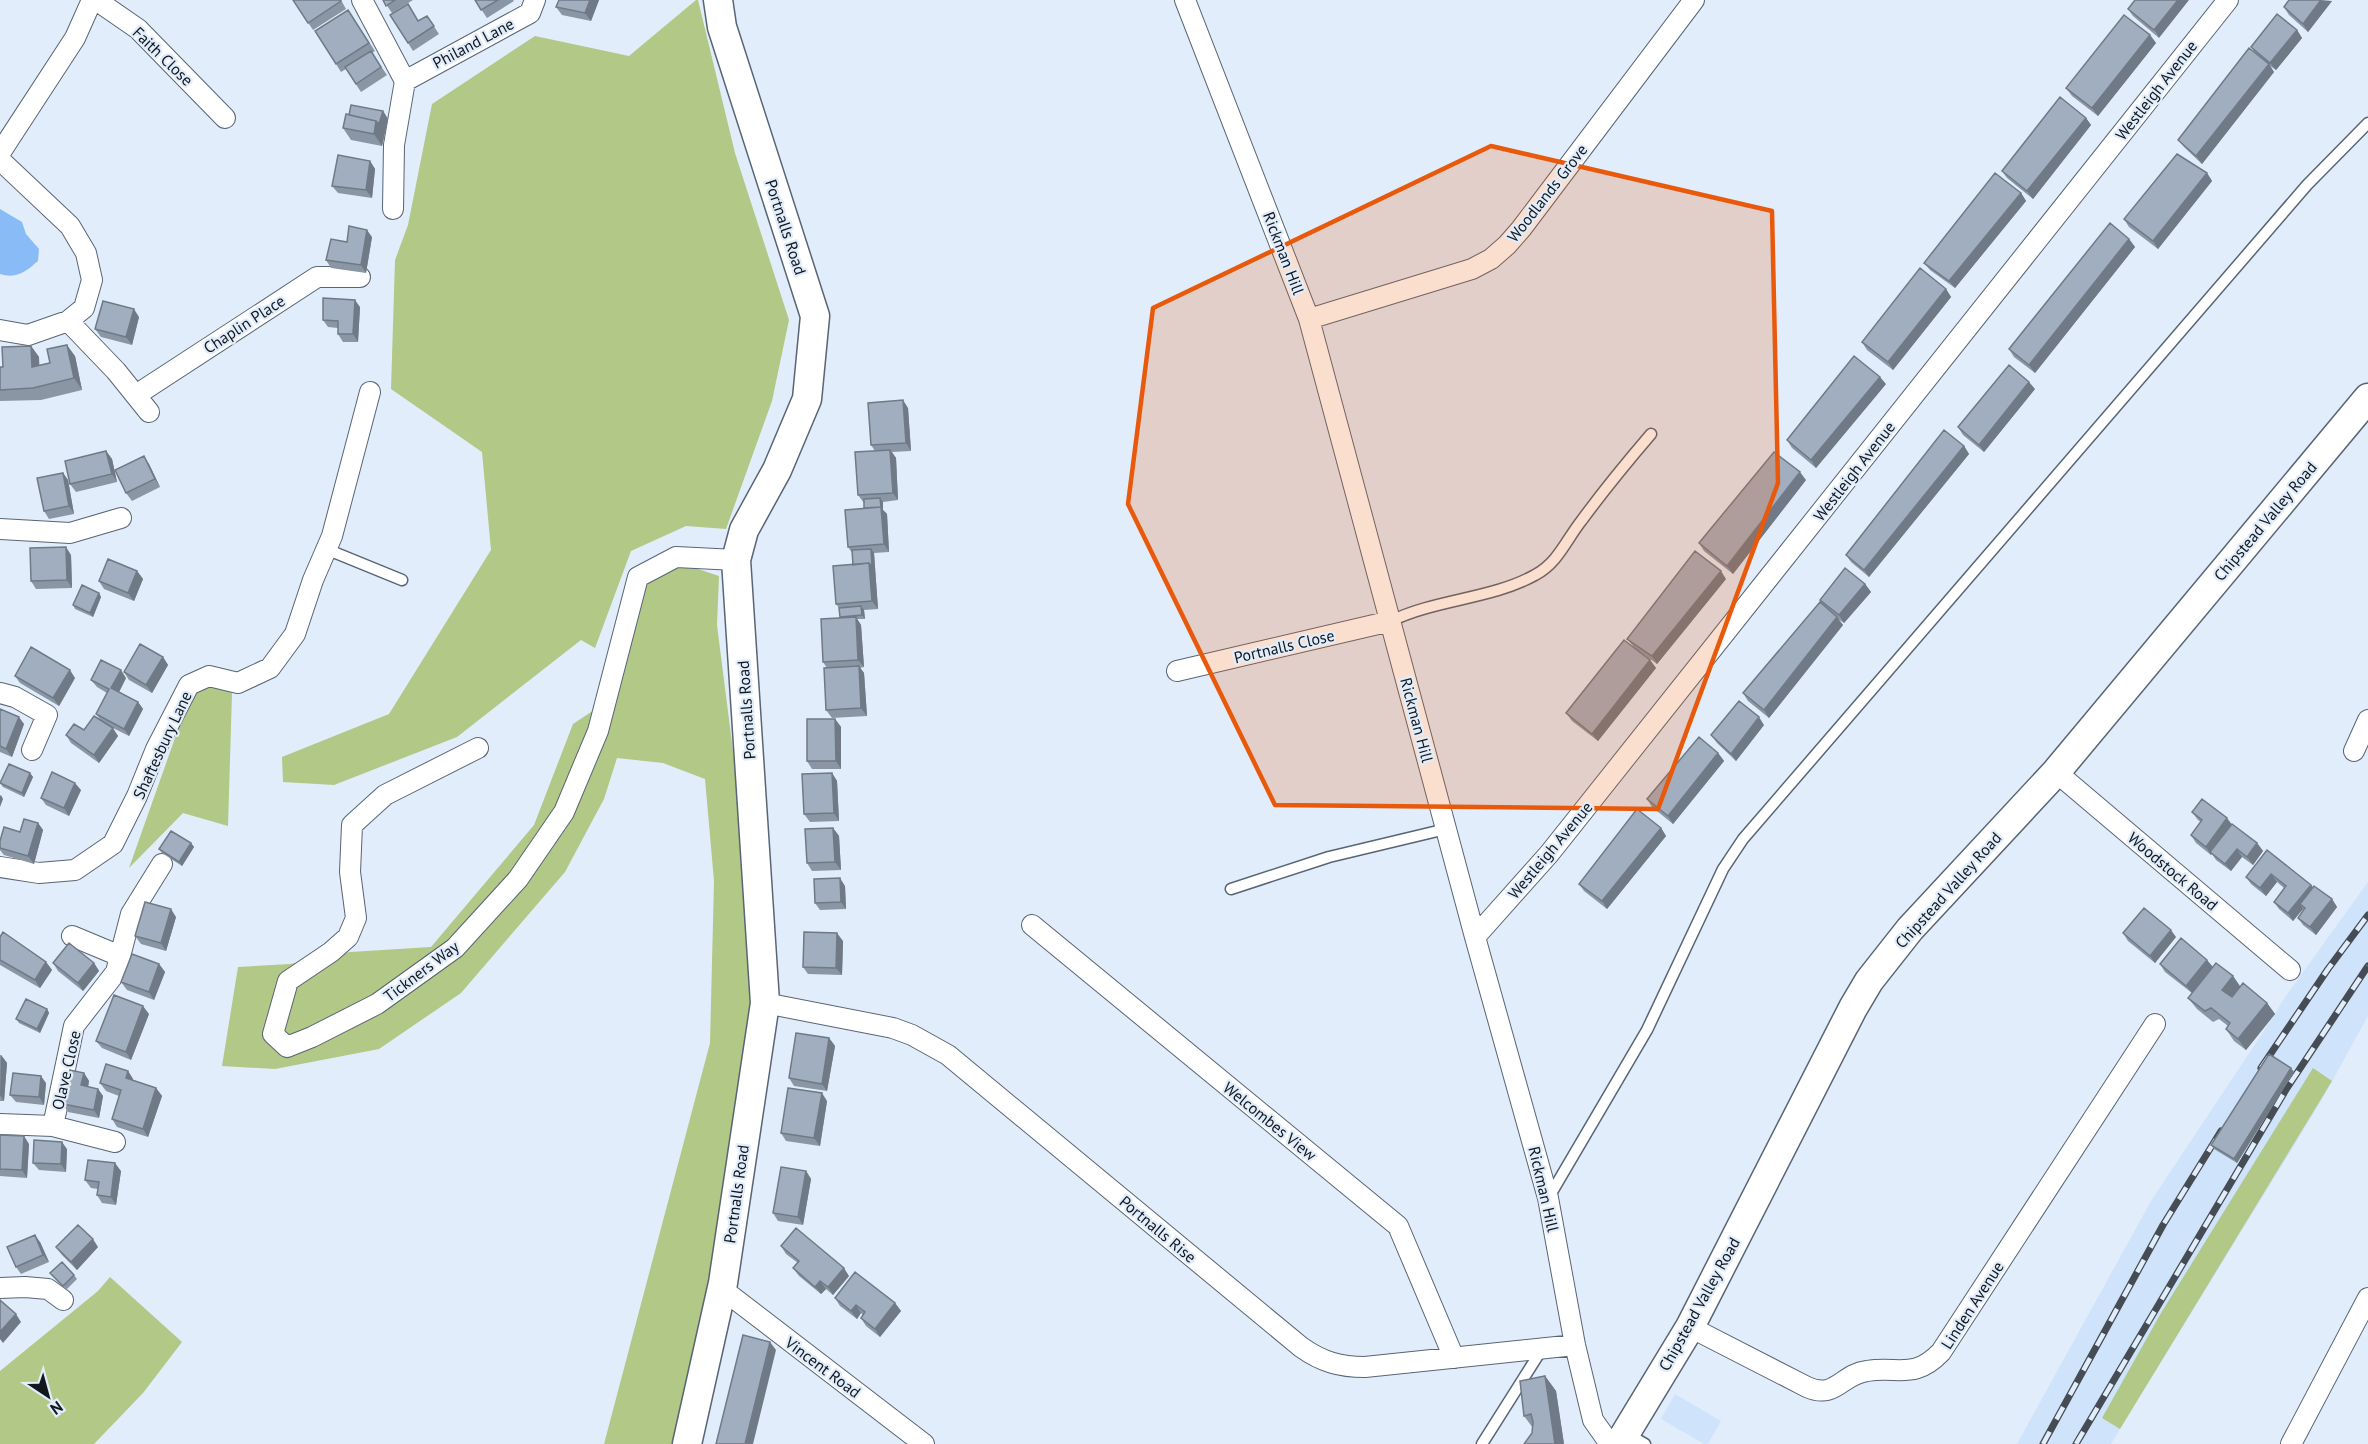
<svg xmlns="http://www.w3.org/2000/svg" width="2368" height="1444" font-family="'PT Sans',sans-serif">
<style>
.built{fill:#cfe3fb}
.green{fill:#b1c886}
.water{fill:#89bcf7}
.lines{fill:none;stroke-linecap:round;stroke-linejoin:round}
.lane-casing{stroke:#586574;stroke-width:13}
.street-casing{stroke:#586574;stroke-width:22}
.secondary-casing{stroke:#586574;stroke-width:31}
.lane{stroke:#fff;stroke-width:10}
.street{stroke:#fff;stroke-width:20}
.secondary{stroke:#fff;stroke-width:28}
.rail-casing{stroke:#454c54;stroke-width:7}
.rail{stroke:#e1edfb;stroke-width:4.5;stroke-dasharray:14;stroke-linecap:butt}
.wall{fill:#8a96a4}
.shaded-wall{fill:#707a86}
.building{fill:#a0aebf;stroke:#707a86;stroke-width:1.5}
.marked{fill:#e8590c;fill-opacity:0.2;stroke:#e8590c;stroke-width:4.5;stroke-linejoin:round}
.labels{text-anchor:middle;stroke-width:4.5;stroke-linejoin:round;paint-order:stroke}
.street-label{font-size:16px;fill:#11171d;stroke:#e1edfb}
</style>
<rect width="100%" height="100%" fill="#e1edfb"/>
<path class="built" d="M2368,882V1016L2319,1105L2120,1429L2111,1444H2017L2151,1201L2275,1014L2283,1000Z
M1675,1394L1721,1421L1708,1444H1704L1661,1419Z"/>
<path class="green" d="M696,0H698L735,153L789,320L772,401L726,529L686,526L631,551L595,648L581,640L457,737L334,785L283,782L282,757L389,714L491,550L482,452L391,389L395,260L408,225L432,104L535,36L629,56Z
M680,563L719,576L717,625L765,1003L687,1444H604L710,1043L714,881L705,779L663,763L617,758L604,799L565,872L461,993L379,1049L275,1069L222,1066L238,967L290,964L350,952L431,947L534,825L573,724L612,698L645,584Z
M211,685L232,693L228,826L183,813L129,868L192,690Z
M2313,1068L2332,1081L2120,1429L2102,1418L2161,1313Z
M110,1277L182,1342L143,1393L94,1444H0V1371L98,1291Z"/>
<path class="water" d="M0,209L22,222L26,234L39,249L38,261C25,272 17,279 0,274Z"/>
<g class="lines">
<defs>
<path id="lane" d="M326,549L402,580
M1391,621C1436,599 1492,599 1535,575C1558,563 1566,540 1582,520C1604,490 1627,462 1651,434
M1231,889L1329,857L1446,829
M1549,1197L1647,1030L1723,869L1743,839L2307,185L2368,123
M1626,1433L1645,1444
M1482,1444L1542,1349"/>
<path id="street" d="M96,0L138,29L225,118
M362,0L405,81
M1185,0L1309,319L1475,937L1548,1198L1575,1345L1593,1420L1605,1437L1618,1444
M0,153L75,38L92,0
M0,160L70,226L86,253L92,280L84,308L68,321L28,335L0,330
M393,209L394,145L405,81L530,13L535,0
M1309,319L1472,269L1491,259L1507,245L1521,229L1694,0
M68,321L116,371L149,412
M136,395L317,277H360
M0,529L70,533L121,518
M1177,671L1391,621
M0,693L15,697L47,715L32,750
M478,748L385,795L352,825L350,872L356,918L348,937L331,952L288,981L273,1034L287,1047L312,1037L377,1004L455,948L518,879L564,812L598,731L638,577L676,557L736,560
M2354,751L2368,720
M2056,772L2290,970
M0,867L39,873L75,870L113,844L137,796L156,749L189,685L209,676L238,683L270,668L295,634L313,580L332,536L370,392
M1032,925L1398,1226L1454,1358
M72,936L120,956
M1475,937L1549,854L2228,0
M765,1003L893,1028L912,1035L948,1055L1301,1347C1322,1362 1340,1367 1365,1367L1575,1345
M0,1124L53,1126L115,1142
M53,1126L74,1026L116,972L131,914L162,864
M0,1288L25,1287L48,1289L63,1300
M722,1289L924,1444
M1690,1327L1807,1387C1836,1400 1841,1374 1867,1371C1899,1366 1914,1380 1941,1352L2155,1024
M2291,1444L2368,1298"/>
<path id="secondary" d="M687,1444L723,1283L765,1003L736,560L744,530L777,470L807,399L815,316L722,27L718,0
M1619,1444L1690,1327L1853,1008L1869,981L1910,929L2056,772L2368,398"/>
</defs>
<use href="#lane" class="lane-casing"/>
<use href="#street" class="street-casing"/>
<use href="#secondary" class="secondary-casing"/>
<use href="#lane" class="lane"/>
<use href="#street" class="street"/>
<use href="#secondary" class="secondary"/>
<defs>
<path id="rail" d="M2261,1068L2328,969L2368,915
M2043,1444L2163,1225L2221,1131
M2076,1444L2287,1088L2368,966"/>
</defs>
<use href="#rail" class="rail-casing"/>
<use href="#rail" class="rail"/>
</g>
<path class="wall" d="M293,0H341L346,9L313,30Z
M383,0H413L392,13Z
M475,0H513L514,1L487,18Z
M599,0L591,21L562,15L556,7Z
M2135,0L2159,38L2133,16L2128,9Z
M2332,1L2308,32L2289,15L2284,7Z
M348,10L375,51L372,53L387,75L361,92L346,69L341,72L336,64Z
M427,16L439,34L413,51L408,43L419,21Z
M2297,30L2302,38L2276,70L2270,66L2274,72L2202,164L2184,147L2178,140L2255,53L2251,47Z
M2150,35L2156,43L2098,116L2072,96L2066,88Z
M383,111L388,119L382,146L351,140L343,128L349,115Z
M2086,118L2091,125L2033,199L2007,178L2002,171Z
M370,161L375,169L372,198L338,193L332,186Z
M2207,173L2212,181L2158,249L2129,227L2124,219Z
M2021,193L2026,201L1955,288L1930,270L1924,263Z
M372,237L366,273L331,268L326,260L347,242Z
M2129,239L2135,247L2035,373L2014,357L2009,349Z
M1946,289L1951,297L1893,370L1867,350L1862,342Z
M360,307L358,342H343L338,334V328L328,327L323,320Z
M139,317L132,345L101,337L95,329Z
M31,346L39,357V365L75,356L82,390L41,400L0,401V367H3Z
M1886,384L1816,468L1792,448L1787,440Z
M2035,389L1984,452L1963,435L1958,427Z
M908,408L911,451L892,452L896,458L898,500L883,502V510L887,514L889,552L874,553L878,609L864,610L865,619H857L861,625L864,667L860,668L864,673L867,716L832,718L826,710L827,668L823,662L840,618L839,608L836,604L853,565V554L848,547L864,508V503L858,495L875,451L871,445Z
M1964,446L1969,454L1869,577L1851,562L1846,555Z
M106,451L112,459L117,482L76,492L70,484Z
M149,464L160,487L132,501L126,493Z
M63,473L68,480L74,514L49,519L44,511Z
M1806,480L1733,574L1704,551L1699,543Z
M71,555L72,588L36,589L31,581Z
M137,571L143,579L134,601L104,589L99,581Z
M1726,579L1657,664L1635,648L1650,660L1656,668L1598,741L1572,721L1566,713L1633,646L1627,639Z
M1865,584L1871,592L1844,623L1838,619L1843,625L1769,718L1748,701L1743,693L1823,604L1820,600Z
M99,593L101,597L93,617L75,609L73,605Z
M163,657L168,665L152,693L129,680L124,672Z
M15,676L75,678L59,706L20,683Z
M126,678L119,692L138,702L143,709L129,736L109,726L118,736L99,763L71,743L66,735L84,730L100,719L96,714L107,693L97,687L91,680Z
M0,709L24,724L12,757L0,752Z
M835,719L841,727V769H812L807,761Z
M1764,725L1736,761L1717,743L1711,735Z
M1718,753L1724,761L1673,824L1652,807L1647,799Z
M30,773L33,777L24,797L3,787L0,783Z
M832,773L837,781L839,821L810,822L804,814Z
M81,790L69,816L46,805L41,798Z
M2192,812L2232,825L2257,843L2263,851L2253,865L2242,857L2231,871L2216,860L2212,854L2211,855L2196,843L2191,835L2201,822L2198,820Z
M38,823L43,830L34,864L4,855L0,850V841Z
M833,828L839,836L841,870L812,871L807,863Z
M1661,828L1666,836L1607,909L1584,891L1579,884Z
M191,843L194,847L182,866L162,853L159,849Z
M2267,850L2311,885L2313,887L2332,899L2337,907L2316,935L2303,925L2298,918L2304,910L2303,909L2293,921L2279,909L2274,902L2284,888L2277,882L2266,896L2251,884L2246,877Z
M845,886L846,909L820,910L815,903Z
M176,917L166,951L141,944L135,936Z
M2123,933L2176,937L2155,963L2128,941Z
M0,937L46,962L52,970L40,988L0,965Z
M843,941L842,975L808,974L803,967Z
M53,963H94L99,971L83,991L58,971Z
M159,964L165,972L154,1000L127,990L121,982Z
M2160,964L2213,967L2233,976L2240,986L2267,1003L2275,1014L2246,1050L2234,1041L2226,1029L2228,1026L2219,1019L2213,1022L2197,1009L2188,998L2192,993L2165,972Z
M47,1009L49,1013L40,1033L19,1023L16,1019Z
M149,1014L131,1060L102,1048L96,1041Z
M829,1038L835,1046L827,1091L794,1086L789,1078Z
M0,1055H1L7,1063L4,1101H0Z
M128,1071L133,1079V1080L156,1088L162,1096L148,1137L117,1127L112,1119L119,1096L106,1091L100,1083Z
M2294,1072L2237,1163L2214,1149L2211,1145Z
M84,1073L89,1081L88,1087L98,1089L103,1096L99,1118L68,1112L63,1104Z
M46,1083L44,1105L16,1102L10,1095Z
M827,1101L820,1146L786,1141L781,1133Z
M0,1135L29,1144L27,1178L0,1176Z
M67,1149L66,1172L39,1170L33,1163Z
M121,1171L116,1205L102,1203L97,1195L98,1189L91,1188L85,1180Z
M806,1171L811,1179L803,1225L778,1221L773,1213Z
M40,1242L49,1262L21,1274L16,1267Z
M781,1246L849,1276L833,1295L826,1289L821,1294L799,1276L793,1268L798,1263L786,1254Z
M56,1247H98L77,1270L62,1255Z
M50,1273L74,1275L77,1279L66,1290Z
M835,1298L895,1303L901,1311L880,1337L866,1326L861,1318L863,1315L861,1313L857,1319L840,1306Z
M1545,1376L1556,1391L1564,1444H1524L1532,1433L1533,1428L1524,1416Z"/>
<path class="shaded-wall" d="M590,0H599L591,21L585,13Z
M2178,0H2189L2159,38L2154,30Z
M2321,0L2332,1L2308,32L2303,24Z
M2297,30L2302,38L2276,70L2270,63Z
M2150,35L2156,43L2098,116L2092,108Z
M2269,64L2274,72L2202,164L2196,156Z
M383,111L388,119L382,146L374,134L376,121Z
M2086,118L2091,125L2033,199L2027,191Z
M370,161L375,169L372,198L366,190Z
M2207,173L2212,181L2158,249L2153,241Z
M2021,193L2026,201L1955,288L1949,281Z
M367,230L372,237L366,273L361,265Z
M2129,239L2135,247L2035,373L2029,365Z
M1946,289L1951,297L1893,370L1888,362Z
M355,300L360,307L358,342L353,334Z
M134,309L139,317L132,345L126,337Z
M67,345L75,356L82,390L74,378Z
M31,346L39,357L40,379L32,367Z
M1880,377L1886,384L1816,468L1811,460Z
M2029,382L2035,389L1984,452L1979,445Z
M903,400L908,408L911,451L906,443Z
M1964,446L1969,454L1869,577L1864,570Z
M890,450L896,458L898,500L893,493Z
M106,451L112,459L117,482L112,474Z
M144,456L149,464L160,487L155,479Z
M1800,472L1806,480L1733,574L1727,566Z
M63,473L68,480L74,514L69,506Z
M880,498L883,502V510L887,514L889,552L884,544Z
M66,547L71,555L72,588L67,580Z
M871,549L874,553L878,609L872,601L869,563Z
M137,571L143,579L134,601L128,593Z
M1721,571L1726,579L1657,664L1652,656Z
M1865,584L1871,592L1844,623L1839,615Z
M99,593L101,597L93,617L90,613Z
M861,606L864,610L865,619L862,615Z
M856,617L861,625L864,667L858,660Z
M1837,617L1843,625L1769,718L1764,710Z
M163,657L168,665L152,693L146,685Z
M1650,660L1656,668L1598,741L1592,734Z
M859,666L864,673L867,716L861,708Z
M70,670L75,678L59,706L53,698Z
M121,670L126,678L117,696L111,688Z
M138,702L143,709L129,736L124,729Z
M19,717L24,724L12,757L6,749Z
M1759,717L1764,725L1736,761L1731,754Z
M835,719L841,727V769L836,761Z
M113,728L118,736L99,763L94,755Z
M1718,753L1724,761L1673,824L1668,816Z
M30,773L33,777L24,797L22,793Z
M832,773L837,781L839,821L834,813Z
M75,783L81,790L69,816L64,808Z
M1,795L3,799L0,807V796Z
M2227,818L2233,826L2211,855L2206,847Z
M38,823L43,830L34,864L28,856Z
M833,828L839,836L841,870L835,862Z
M1661,828L1666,836L1607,909L1602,901Z
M191,843L194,847L182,866L179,862Z
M2257,843L2263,851L2253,865L2247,857Z
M2237,849L2242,857L2231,871L2225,864Z
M2271,874L2277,882L2266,896L2260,888Z
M840,878L845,886L846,909L841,902Z
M2311,885L2316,892L2300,904L2303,909L2293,921L2288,913Z
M2332,899L2337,907L2316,935L2310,927Z
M171,909L176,917L166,951L161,943Z
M2171,930L2176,937L2155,963L2150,956Z
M837,933L843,941L842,975L836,968Z
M2207,960L2213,967L2192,993L2186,986Z
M46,962L52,970L40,988L35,980Z
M94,963L99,971L83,991L78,983Z
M159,964L165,972L154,1000L149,992Z
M2233,976L2241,988L2230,1001L2222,990Z
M2267,1003L2275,1014L2246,1050L2238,1039Z
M143,1006L149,1014L131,1060L126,1052Z
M47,1009L49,1013L40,1033L37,1029Z
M829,1038L835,1046L827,1091L822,1084Z
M1,1055L7,1063L4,1101L0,1095Z
M2291,1068L2294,1072L2237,1163L2234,1159Z
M128,1071L133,1079L131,1086L126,1078Z
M84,1073L89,1081L87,1093L81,1085Z
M41,1076L46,1083L44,1105L39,1097Z
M156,1088L162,1096L148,1137L143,1129Z
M98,1089L103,1096L99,1118L94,1110Z
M822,1093L827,1101L820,1146L814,1138Z
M24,1136L29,1144L27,1178L22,1170Z
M62,1142L67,1149L66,1172L61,1164Z
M115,1163L121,1171L116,1205L111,1197Z
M806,1171L811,1179L803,1225L798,1217Z
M35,1235L40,1242L49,1262L43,1255Z
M93,1239L98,1247L77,1270L71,1262Z
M844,1268L849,1276L833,1295L828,1287Z
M820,1281L826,1289L821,1294L815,1287Z
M895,1303L901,1311L880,1337L875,1329Z
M856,1305L861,1313L857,1319L851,1311Z
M16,1314L21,1322L3,1343L0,1339V1332Z
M770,1342L776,1350L753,1444H745Z
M1545,1376L1556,1391L1564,1444H1555Z"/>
<path class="building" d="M293,0H340L341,1L308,23Z
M383,0H395L386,6Z
M475,0H498L481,10Z
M559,0H590L585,13L556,7Z
M2135,0H2178L2154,30L2128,9Z
M2289,0H2321L2303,24L2284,7Z
M408,4L418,21L427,16L434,26L408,43L390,15Z
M348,10L369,43L336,64L315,31Z
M2277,14L2297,30L2270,63L2251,47Z
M2124,15L2150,35L2092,108L2066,88Z
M2249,48L2269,64L2196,156L2178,140Z
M371,51L381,67L356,84L345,67Z
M2060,97L2086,118L2027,191L2002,171Z
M351,105L383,111L379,124L376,121L349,115Z
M346,114L376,121L374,134L343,128Z
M2177,154L2207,173L2153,241L2124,219Z
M338,155L370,161L366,190L332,186Z
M1995,173L2021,193L1949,281L1924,263Z
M2110,223L2129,239L2029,365L2009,349Z
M349,226L367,230L361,265L326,260L331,239L347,242Z
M1920,268L1946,289L1888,362L1862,342Z
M323,298L355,300L353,334H338V321L323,320Z
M103,301L134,309L126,337L95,329Z
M67,345L74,378L33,388L0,390V367H3L2,347L31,346L32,367L50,363L47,349Z
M1854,356L1880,377L1811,460L1787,440Z
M2009,365L2029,382L1979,445L1958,427Z
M903,400L906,443L871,445L868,403Z
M1944,430L1964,446L1864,570L1846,555Z
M890,450L893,493L858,495L855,452Z
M106,451L112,474L70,484L65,461Z
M1774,452L1800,472L1727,566L1699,543Z
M144,456L155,479L126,493L115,470Z
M63,473L69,506L44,511L37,478Z
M880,498L881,507L864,508V499Z
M881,507L884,544L848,547L845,510Z
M66,547L67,580L31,581L30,548Z
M871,549L872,567L869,563L853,565L852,550Z
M1695,551L1721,571L1652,656L1627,639Z
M108,559L137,571L128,593L99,581Z
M869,563L872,601L836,604L833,566Z
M1845,568L1865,584L1839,615L1820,600Z
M82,585L99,593L90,613L73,605Z
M1820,602L1837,617L1764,710L1743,693Z
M861,606L862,615L840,617L839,608Z
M856,617L858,660L823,662L821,619Z
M1624,640L1650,660L1592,734L1566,713Z
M140,644L163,657L146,685L124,672Z
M31,647L70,670L53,698L15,676Z
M101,660L121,670L111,688L138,702L124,729L96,714L109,689L91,680Z
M859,666L861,708L826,710L824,668Z
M1739,701L1759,717L1731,754L1711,735Z
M0,709L19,717L6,749L0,746Z
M94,716L113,728L94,755L66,735L74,724L84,730Z
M807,719H835L836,761H807Z
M1699,737L1718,753L1668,816L1647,799Z
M9,764L30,773L22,793L0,783Z
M52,772L75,783L64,808L41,798Z
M832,773L834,813L804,814L802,774Z
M2202,799L2227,818L2206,847L2191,835L2202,820L2192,812Z
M1637,809L1661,828L1602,901L1579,884Z
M24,819L38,823L28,856L0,848V841L4,827L20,832Z
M2232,824L2257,843L2247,857L2237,849L2225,864L2210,852Z
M833,828L835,862L807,863L805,829Z
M171,831L191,843L179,862L159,849Z
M2267,850L2311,885L2288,913L2274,902L2286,886L2271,874L2260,888L2246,877Z
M840,878L841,902L815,903L814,879Z
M2314,886L2332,899L2310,927L2298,918L2305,908L2300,904Z
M145,902L171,909L161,943L135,936Z
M2144,908L2171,930L2150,956L2123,933Z
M3,932L46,962L35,980L0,960V937Z
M804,932L837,933L836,968L803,967Z
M2181,938L2207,960L2186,986L2160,964Z
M69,943L94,963L78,983L53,963Z
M132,954L159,964L149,992L121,982Z
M2216,963L2233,976L2222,990L2232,997L2243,983L2267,1003L2238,1039L2226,1029L2230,1023L2211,1008L2205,1011L2188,998Z
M114,995L143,1006L126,1052L96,1041Z
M26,999L47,1009L37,1029L16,1019Z
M796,1033L829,1038L822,1084L789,1078Z
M2269,1054L2291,1068L2234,1159L2211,1145Z
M106,1064L128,1071L126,1078L156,1088L143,1129L112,1119L121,1090L100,1083Z
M70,1070L84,1073L81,1085L98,1089L94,1110L63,1104Z
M13,1073L41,1076L39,1097L10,1095Z
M788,1088L822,1093L814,1138L781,1133Z
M0,1135L24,1136L22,1170L0,1169Z
M34,1140L62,1142L61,1164L33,1163Z
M88,1160L115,1163L111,1197L97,1195L99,1182L85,1180Z
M781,1167L806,1171L798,1217L773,1213Z
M78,1225L93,1239L71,1262L56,1247Z
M796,1228L844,1268L828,1287L820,1281L815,1287L793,1268L799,1261L781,1246Z
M35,1235L43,1255L16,1267L7,1247Z
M62,1262L74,1275L63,1286L50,1273Z
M855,1272L895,1303L875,1329L861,1318L865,1312L856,1305L851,1311L835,1298Z
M0,1300L16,1314L0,1332Z
M743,1335L770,1342L745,1444H716Z
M1545,1376L1555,1444H1524L1532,1433L1533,1422L1531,1414L1524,1416L1520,1381Z"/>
<path class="marked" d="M1491,146L1772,211L1778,483L1658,809L1275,805L1128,504L1153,308Z"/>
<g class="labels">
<g class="street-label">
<text transform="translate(473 43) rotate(-28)" y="6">Philand Lane</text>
<text transform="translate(163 56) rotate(44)" y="6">Faith Close</text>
<text transform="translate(2156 90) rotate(-52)" y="6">Westleigh Avenue</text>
<text transform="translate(1547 193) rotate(-52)" y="6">Woodlands Grove</text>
<text transform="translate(786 227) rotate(72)" y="6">Portnalls Road</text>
<text transform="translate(1284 253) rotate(69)" y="6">Rickman Hill</text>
<text transform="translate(244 324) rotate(-33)" y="6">Chaplin Place</text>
<text transform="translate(1854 471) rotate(-52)" y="6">Westleigh Avenue</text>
<text transform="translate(2265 521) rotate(-50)" y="6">Chipstead Valley Road</text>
<text transform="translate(1284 646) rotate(-13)" y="6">Portnalls Close</text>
<text transform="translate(746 710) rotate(-94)" y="6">Portnalls Road</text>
<text transform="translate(1417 720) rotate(75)" y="6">Rickman Hill</text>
<text transform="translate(162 745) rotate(-65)" y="6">Shaftesbury Lane</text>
<text transform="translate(1550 850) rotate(-50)" y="6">Westleigh Avenue</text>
<text transform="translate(2173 871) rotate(40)" y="6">Woodstock Road</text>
<text transform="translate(1948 890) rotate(-48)" y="6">Chipstead Valley Road</text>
<text transform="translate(421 971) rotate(-37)" y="6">Tickners Way</text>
<text transform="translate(66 1070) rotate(-77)" y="6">Olave Close</text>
<text transform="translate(1270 1121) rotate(39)" y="6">Welcombes View</text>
<text transform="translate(1544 1189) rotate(77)" y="6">Rickman Hill</text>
<text transform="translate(736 1194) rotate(-82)" y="6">Portnalls Road</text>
<text transform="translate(1158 1229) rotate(40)" y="6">Portnalls Rise</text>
<text transform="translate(1699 1304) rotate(-61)" y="6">Chipstead Valley Road</text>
<text transform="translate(1972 1305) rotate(-57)" y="6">Linden Avenue</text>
<text transform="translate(823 1367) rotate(37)" y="6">Vincent Road</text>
</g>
</g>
<g transform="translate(48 1396) rotate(144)" stroke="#e1edfb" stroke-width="4.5" paint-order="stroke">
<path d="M0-4.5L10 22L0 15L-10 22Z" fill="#11171d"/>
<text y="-9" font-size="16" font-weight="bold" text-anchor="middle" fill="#11171d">N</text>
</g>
</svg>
